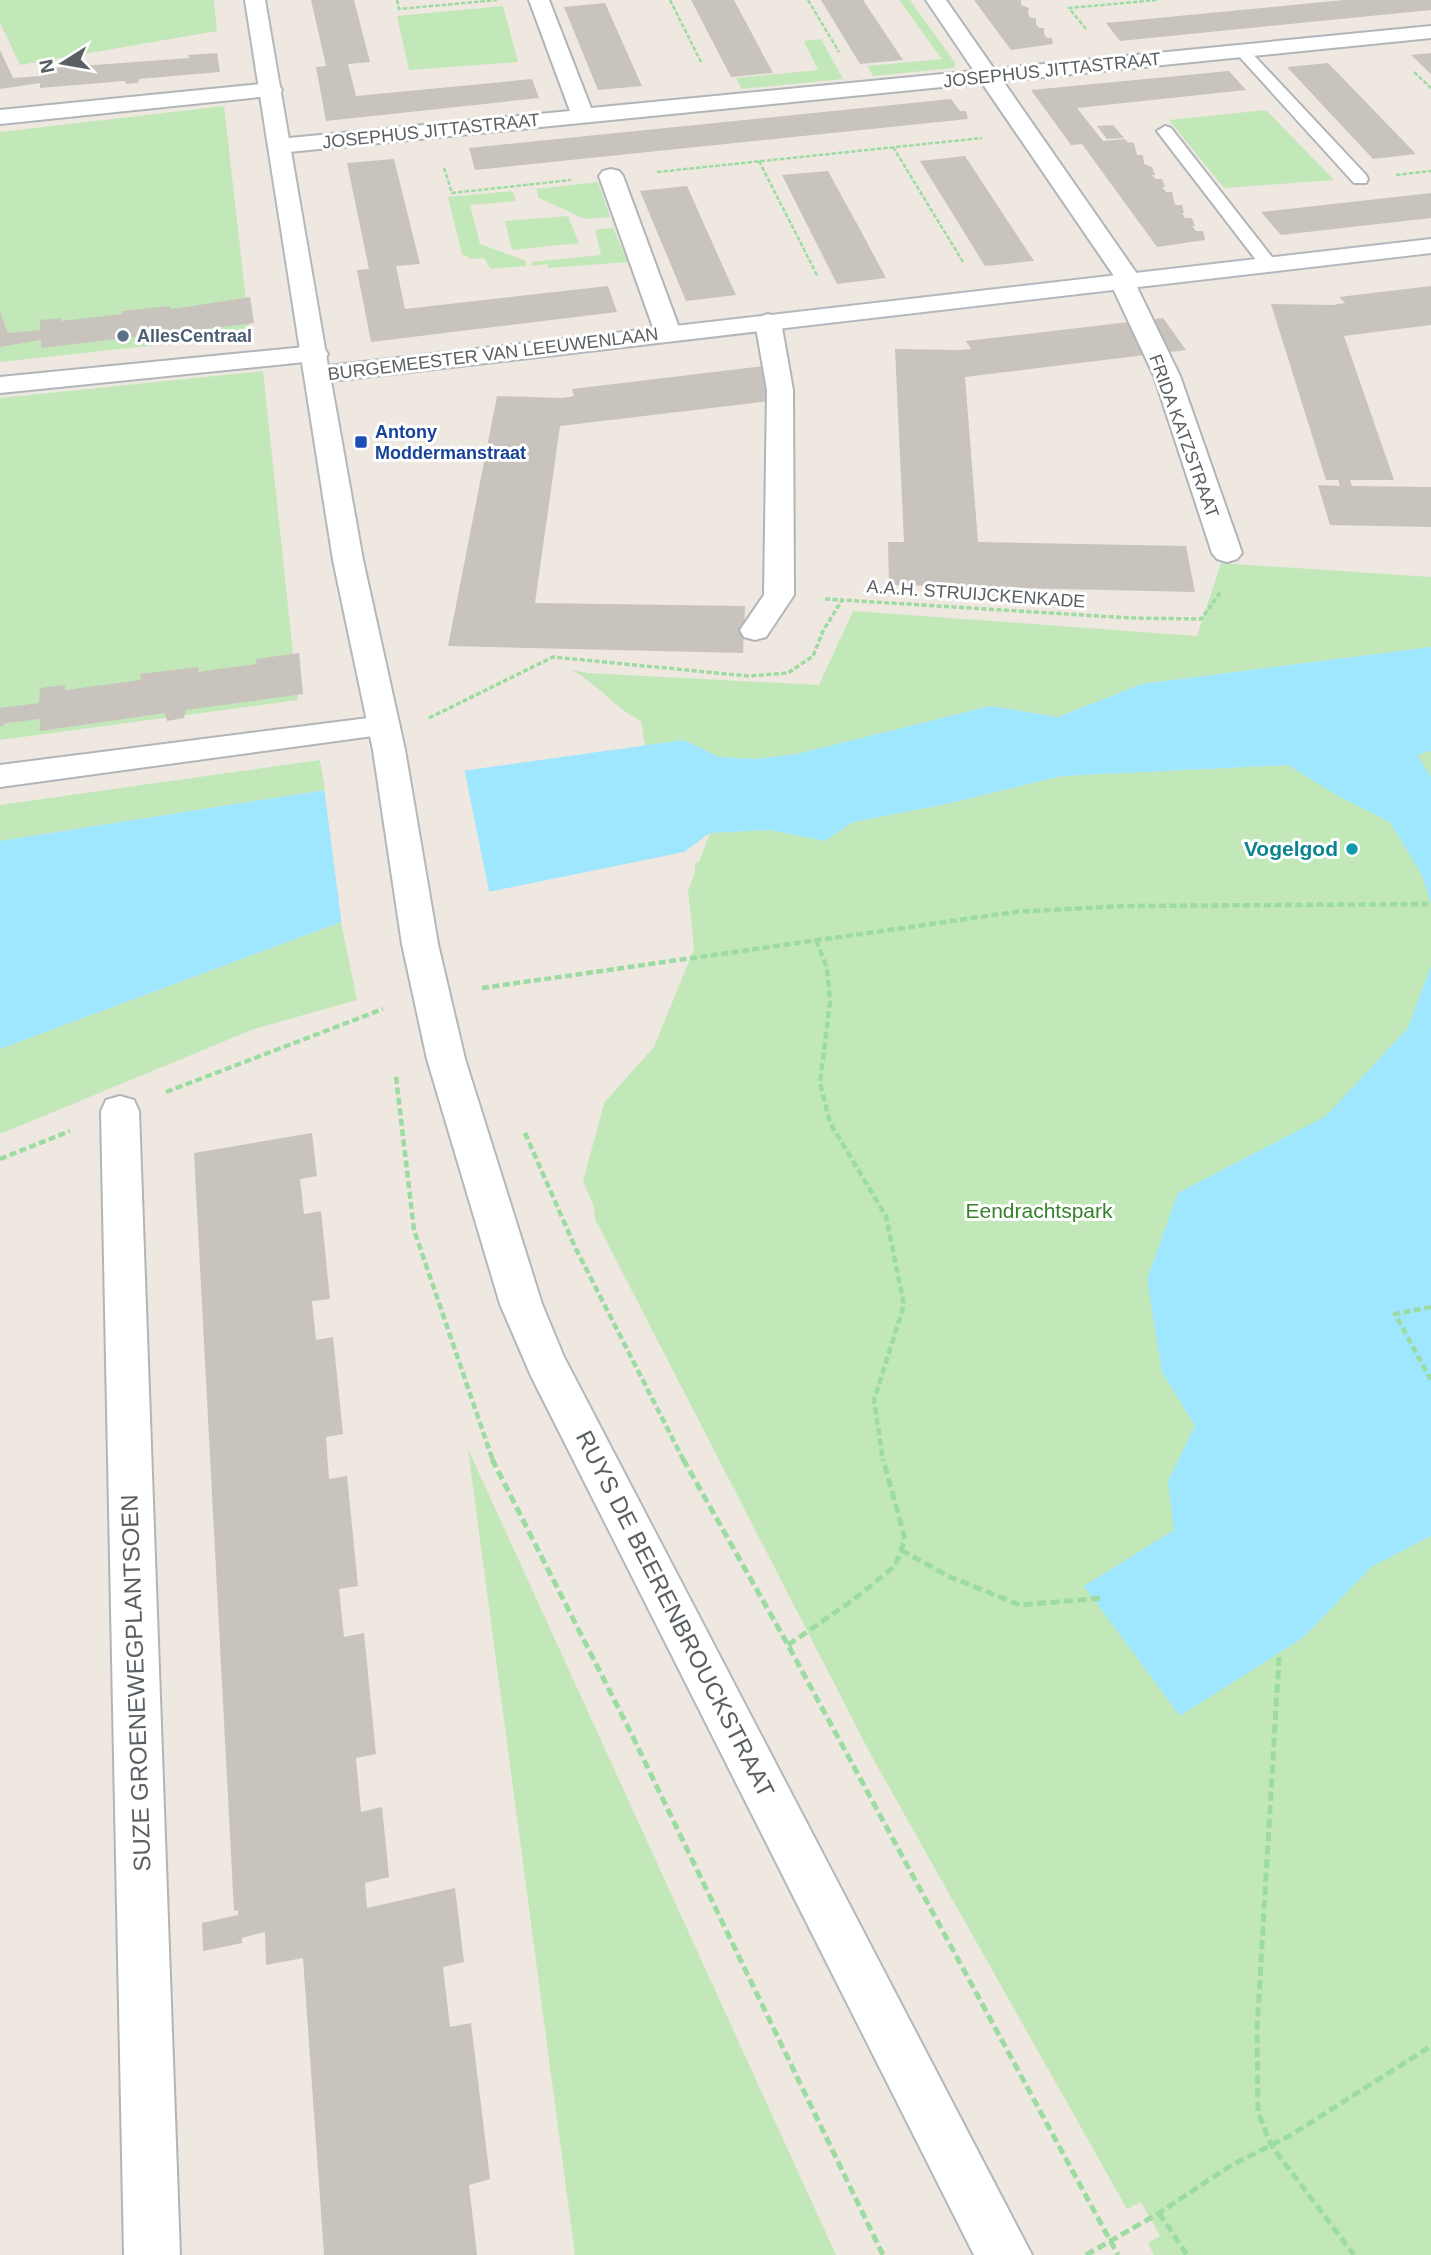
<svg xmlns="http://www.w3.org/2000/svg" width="1431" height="2255" font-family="Helvetica,sans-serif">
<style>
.green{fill:#c2e8ba}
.water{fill:#9fe6ff}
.pier{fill:#eee8e0}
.building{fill:#c9c3bd}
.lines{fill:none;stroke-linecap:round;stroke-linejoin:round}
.lane-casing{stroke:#b1b5b9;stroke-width:4}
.street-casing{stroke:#b1b5b9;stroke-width:4}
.secondary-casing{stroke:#b2b8bd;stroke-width:4}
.path-far3{stroke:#9cdba1;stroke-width:2.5;stroke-dasharray:4.5 2;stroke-linecap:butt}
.path-far2{stroke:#9cdba1;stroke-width:3.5;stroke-dasharray:5 2.5;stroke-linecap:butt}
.path-far1{stroke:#9cdba1;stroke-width:4.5;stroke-dasharray:7 3.5;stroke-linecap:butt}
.path{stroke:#9cdba1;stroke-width:5;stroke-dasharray:9 4.5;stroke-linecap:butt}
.lane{fill:#fff;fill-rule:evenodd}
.street{fill:#fff;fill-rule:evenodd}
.secondary{fill:#fff;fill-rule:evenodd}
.service-dot{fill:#5c6f8a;stroke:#fff;stroke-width:2.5}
.transit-dot{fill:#1a4fb4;stroke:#fff;stroke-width:2.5}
.culture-dot{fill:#0f9aa8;stroke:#fff;stroke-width:2.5}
.labels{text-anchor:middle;stroke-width:6;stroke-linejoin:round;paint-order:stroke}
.far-street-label{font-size:18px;fill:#595f63;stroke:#fff}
.far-service-label{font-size:18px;font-weight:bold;fill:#4e5e75;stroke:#fff;text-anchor:start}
.far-transit-label{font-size:18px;font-weight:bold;fill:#164399;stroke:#fff;text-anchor:start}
.culture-label{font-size:21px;font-weight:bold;fill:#0d838f;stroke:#fff;text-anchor:end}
.park-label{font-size:21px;fill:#36812b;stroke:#fff}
.near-street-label{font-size:24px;fill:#595f63;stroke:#fff}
</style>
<rect width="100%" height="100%" fill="#eee8e0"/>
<path class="green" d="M0,0H214L217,31L20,65L0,23Z
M899,0H910L956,64L953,68L873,76L867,66L942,59Z
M503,6L518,62L409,70L397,16Z
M821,39L843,79L742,89L736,78L818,70L804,41Z
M224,106L250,335L0,362V132Z
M1266,110L1334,180L1224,188L1169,120Z
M598,182L610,217L585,219L539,198L536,189Z
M512,191L516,201L470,205L480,244L526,261V266L491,269L484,258L471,259L462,254L448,197Z
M568,216L579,243L512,250L505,221Z
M613,228L628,262L548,268L547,264L532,266L531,262L601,255L595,230Z
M263,371L298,700L0,740V398Z
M1221,563L1431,577V647L1142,684L1058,717L990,706L797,754L756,759L719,757L684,740L645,746L641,721C614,708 597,682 569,669L587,673L819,685L853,611L1197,636Z
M1431,747V2255H1154L1148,2243L1160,2236L1141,2202L1127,2209L872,1757L595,1219L594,1207L583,1181L601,1115L604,1103L654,1047L694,949L688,890L695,873V863L699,862L710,833L771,830L824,841L853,822L942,805L1062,776L1288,765Z
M320,760L325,790L0,841V805Z
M341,922L357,1000L254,1029L0,1134V1049Z
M468,1449L836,2255H575Z"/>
<path class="water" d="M1431,647V751L1417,755L1431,777V903L1422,875L1390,822L1338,796L1288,765L1062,776L942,805L853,822L825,841L770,830L710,833L684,852L341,922L0,1049V841L325,790L684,740L719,757L756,759L797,754L990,706L1058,717L1142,684Z
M1431,966V1536L1371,1567L1304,1637L1180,1716L1084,1586L1174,1530L1168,1481L1195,1426L1162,1372L1147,1279L1178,1193L1326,1116L1408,1028Z"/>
<path class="pier" d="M464,768L490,896L342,926L324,787Z"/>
<path class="building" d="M311,0H354L370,62L348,64L356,96L532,79L539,98L326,121L316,67L326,66Z
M691,0H734L773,73L731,77Z
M821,0H863L903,60L860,64Z
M974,0H1021V5L1029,8L1028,14L1031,18H1036V24L1039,28H1044V34L1047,38H1052L1053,44L1011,50Z
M1344,0H1431V10L1120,41L1106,23Z
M605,3L637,75L642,86L598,90L564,7Z
M0,50L13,78L40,76V69L189,58L188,55L217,53L220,72L139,79L138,83L126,84L125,81L40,88V83L0,89Z
M1431,53V74L1411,55Z
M1328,63L1360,96L1416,154L1373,159L1287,67Z
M1229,71L1246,90L1077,108L1103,141L1125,139L1127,142L1134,143L1137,155H1143L1144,164L1152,167L1155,175H1152L1156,179H1162L1165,187H1162L1166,192H1172L1175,205H1182L1184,213H1182L1185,218H1192L1195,226H1192L1196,231H1203L1205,240L1157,247L1082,144L1071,145L1031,90Z
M951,99L960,111H966L968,119L475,170L469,148Z
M1113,125L1124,138L1107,139L1097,126Z
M965,156L1007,220L1034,261L985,266L920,161Z
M394,159L420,264L396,266L405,309L608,286L617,312L371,342L357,270L369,269L347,163Z
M828,171L856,222L886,278L837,284L782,175Z
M687,186L729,280L736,295L686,301L640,191Z
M1431,193V218L1281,235L1261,212Z
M1431,286V325L1344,336L1394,480H1350L1352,486L1431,487V527L1330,525L1318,485L1340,486L1338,480H1326L1271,304L1333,305L1345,303L1339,297Z
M250,297L254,323L157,335V340L143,341L141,336L41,348V340L0,347V312L8,333L40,330V320L61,318V321L122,314V311L170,306V309L186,307Z
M1163,318L1186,350L965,377L978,542L1186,546L1195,592L889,585L888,542H904L895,349L960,350L971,349L966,341Z
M780,364L796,398L560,426L535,603L745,606L743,653L448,646L497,396L563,398L574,396L572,389Z
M299,653L303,694L186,710L184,718L167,721L165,713L40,731V719L6,723L0,727V708L39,703L40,688L65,685V690L141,680L140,674L198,667L199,672L219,669L256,664V659Z
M312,1133L317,1176L300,1179L304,1214L321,1211L330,1299L312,1301L316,1340L333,1337L343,1434L326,1437L329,1479L347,1476L358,1586L339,1589L344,1637L364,1633L376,1754L356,1758L361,1812L382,1807L389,1877L365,1883L367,1908L455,1888L464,1962L443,1967L450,2027L471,2023L490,2179L469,2185L477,2255H324L303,1958L266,1965L265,1932L242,1938V1943L203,1951L202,1923L238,1915V1910L234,1911L194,1153Z"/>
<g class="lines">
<defs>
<path id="lane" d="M1242,46L1247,48L1366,175L1368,179L1366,183H1354L1237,54L1234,51L1237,48Z
M1165,126L1171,128L1275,261L1278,265L1275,269H1263L1157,131Z"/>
<path id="street" d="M529,0H549L591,108L974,71L926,0H946L994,69L1431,26V38L1003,81L1142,281L1137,287L1180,376L1242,553L1237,559L1227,562L1217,559L1212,553L1154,376L1110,282L1114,276L982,83L279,153L271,151L268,146L271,141L279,139L570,111Z
M271,83L279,85L282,90L279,95L0,124V110Z
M611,169L619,171L623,176L681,333L677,338L668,341L659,338L655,333L599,176L603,171Z
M768,314L777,317L781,322L793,390L794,595L766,637L755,640L744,637L740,630L764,595L767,390L755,322L759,317Z
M315,346L324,348L328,354L324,360L0,393V377Z
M384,716L395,719L400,726L395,733L0,787V765Z
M120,1096L134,1100L139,1111L180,2255H124L101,1111L106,1100Z"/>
<path id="secondary" d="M245,0H265L328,366L1431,239V253L331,381L363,560L405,750L438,944L465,1059L542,1304L564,1357L1032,2255H974L531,1376L500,1304L427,1059L402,944L373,750L333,560Z"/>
</defs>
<use href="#lane" class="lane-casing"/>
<use href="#street" class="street-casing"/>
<use href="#secondary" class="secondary-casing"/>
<path class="path-far3" d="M397,0L399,9L497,0
M670,0L702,64
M808,0L839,52
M1086,29L1069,8L1157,0
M1414,72L1431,88
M893,147L963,262
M759,161L818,277
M444,168L452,193L571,180
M657,172L982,138
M1396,175L1431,171"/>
<path class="path-far2" d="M825,599L842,600
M429,718L553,657L748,676L788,673L813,656L823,631L842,600L1131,618L1201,619L1220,593"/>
<path class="path-far1" d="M816,940L827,968L830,1002L820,1083L830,1123L886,1216L904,1305L874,1400L883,1461
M482,988L1015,912L1122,906L1431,904
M396,1077L414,1230L493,1461
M166,1092L383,1009
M525,1133L575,1247L684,1461
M0,1159L70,1131
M1431,1307L1395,1314L1431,1380"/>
<path class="path" d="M492,1459L630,1731L883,2255
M683,1459L788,1645L1118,2255
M901,1550L948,1576L1020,1605L1104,1598
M788,1645L853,1600L895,1566L905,1539L883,1459
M1279,1657L1257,2030L1258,2112L1271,2145L1354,2255
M1159,2213L1187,2255
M1086,2255L1159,2213L1230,2166L1291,2135L1431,2046"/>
<use href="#lane" class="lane"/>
<use href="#street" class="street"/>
<use href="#secondary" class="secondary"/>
</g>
<circle class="service-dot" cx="123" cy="336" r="7"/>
<rect class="transit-dot" x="354" y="435" width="14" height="14" rx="3.5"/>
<circle class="culture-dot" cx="1352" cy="849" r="7"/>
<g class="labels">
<g class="far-street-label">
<text transform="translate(1052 70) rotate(-6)" y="6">JOSEPHUS JITTASTRAAT</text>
<text transform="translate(431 131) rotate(-6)" y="6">JOSEPHUS JITTASTRAAT</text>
<text transform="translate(493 354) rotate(-7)" y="6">BURGEMEESTER VAN LEEUWENLAAN</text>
<text transform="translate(1184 436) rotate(70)" y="6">FRIDA KATZSTRAAT</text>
<text transform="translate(976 594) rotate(4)" y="6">A.A.H. STRUIJCKENKADE</text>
</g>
<g class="far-service-label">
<text x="137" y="342">AllesCentraal</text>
</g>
<g class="far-transit-label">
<text x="375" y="438">Antony<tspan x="375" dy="21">Moddermanstraat</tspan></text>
</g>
<g class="culture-label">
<text x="1338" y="856">Vogelgod</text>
</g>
<g class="park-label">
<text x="1039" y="1218">Eendrachtspark</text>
</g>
<g class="near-street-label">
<text transform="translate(675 1614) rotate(63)" y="8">RUYS DE BEERENBROUCKSTRAAT</text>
<text transform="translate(136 1683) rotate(-92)" y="8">SUZE GROENEWEGPLANTSOEN</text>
</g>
</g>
<g transform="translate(63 63) rotate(259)" stroke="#ffffff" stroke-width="5" paint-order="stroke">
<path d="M0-5L12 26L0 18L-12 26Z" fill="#595f63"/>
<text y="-10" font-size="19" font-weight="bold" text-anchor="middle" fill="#595f63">N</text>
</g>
</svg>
